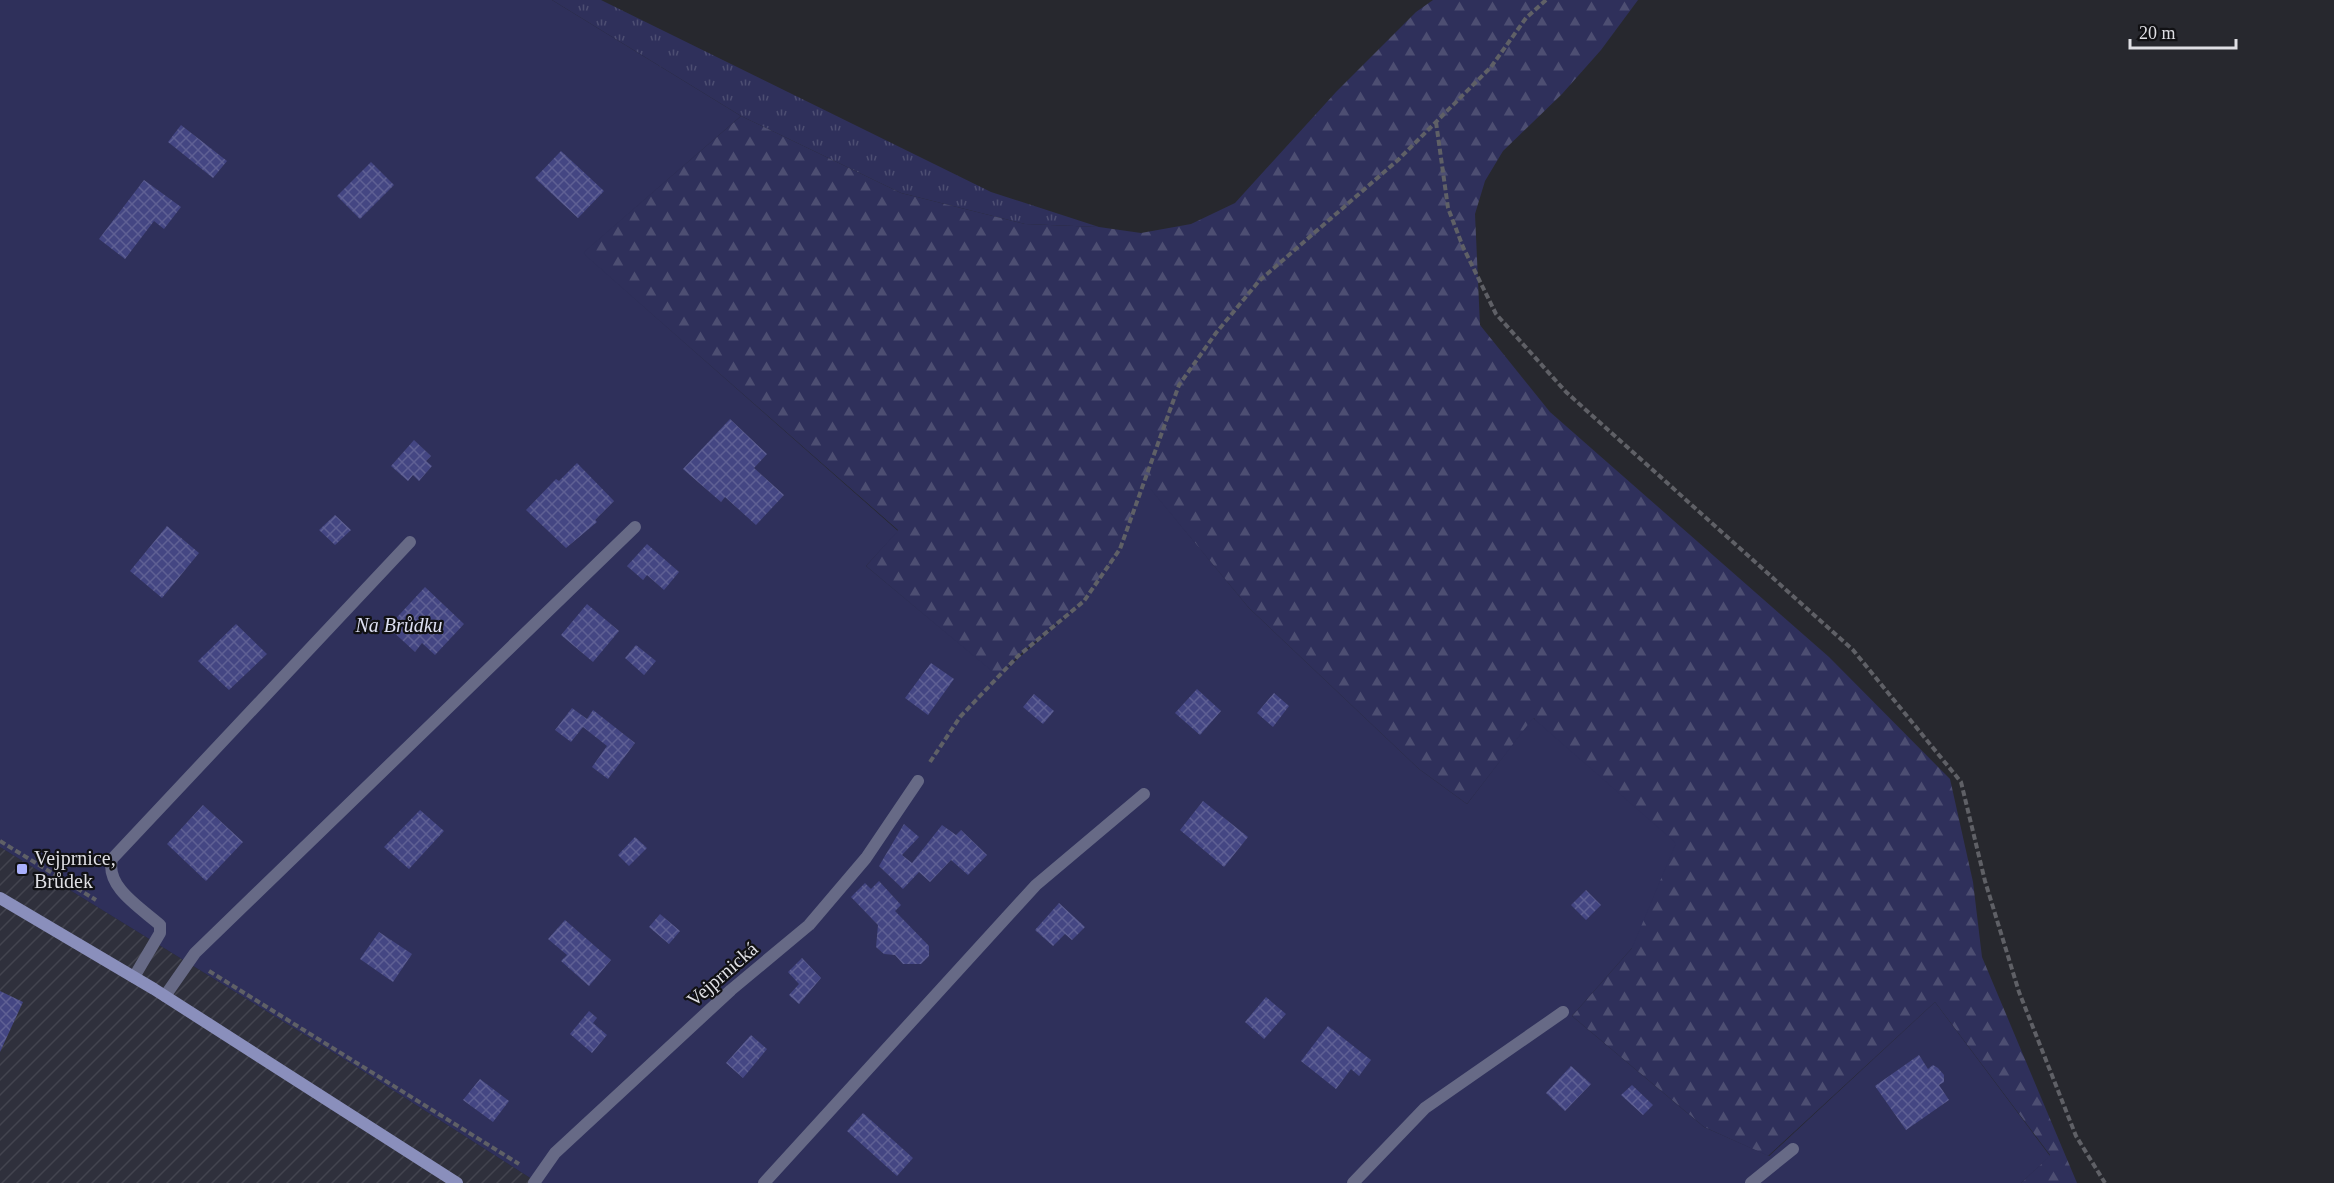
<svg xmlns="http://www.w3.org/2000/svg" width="2334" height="1183" font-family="'Times New Roman',serif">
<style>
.industrial{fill:url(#industrial-furrows)}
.grass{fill:url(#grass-tufts)}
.forest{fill:url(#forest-firs)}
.green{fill:#2f305b}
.building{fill:url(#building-cross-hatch)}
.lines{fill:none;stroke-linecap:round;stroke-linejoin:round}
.path{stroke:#5f6066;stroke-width:4;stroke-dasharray:6 3;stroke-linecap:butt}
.lane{stroke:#676a86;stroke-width:12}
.street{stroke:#676a86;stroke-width:12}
.secondary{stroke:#8a8fbc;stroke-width:12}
.poi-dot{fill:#a9b0fc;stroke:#111114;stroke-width:2}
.labels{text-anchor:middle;stroke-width:4.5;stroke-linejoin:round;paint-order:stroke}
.park-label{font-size:20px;font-style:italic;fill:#dddff2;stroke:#111114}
.poi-label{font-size:20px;fill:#dfdfe4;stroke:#111114;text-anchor:start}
.street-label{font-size:20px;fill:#dfdfe4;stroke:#111114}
</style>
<defs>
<pattern id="industrial-furrows" width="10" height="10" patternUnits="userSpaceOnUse" patternTransform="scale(1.5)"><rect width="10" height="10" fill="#2f303c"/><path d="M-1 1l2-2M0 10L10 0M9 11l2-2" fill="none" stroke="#43444f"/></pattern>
<pattern id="grass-tufts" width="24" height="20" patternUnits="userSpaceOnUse" patternTransform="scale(1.5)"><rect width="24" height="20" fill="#2f305b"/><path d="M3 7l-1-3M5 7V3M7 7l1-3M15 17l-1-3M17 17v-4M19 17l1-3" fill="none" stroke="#4d4e72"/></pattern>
<pattern id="forest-firs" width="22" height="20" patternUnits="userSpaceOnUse" patternTransform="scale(1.5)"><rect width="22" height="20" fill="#2f305b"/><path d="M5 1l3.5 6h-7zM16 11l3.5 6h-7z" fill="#4d4e72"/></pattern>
<pattern id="building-cross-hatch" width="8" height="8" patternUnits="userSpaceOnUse" patternTransform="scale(1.5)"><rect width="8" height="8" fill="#444683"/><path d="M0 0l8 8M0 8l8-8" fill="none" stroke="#5f6094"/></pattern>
</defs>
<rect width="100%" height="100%" fill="#27282e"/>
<path class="industrial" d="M0,847L352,1064L538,1183H0Z"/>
<path class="grass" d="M552,0H601L991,192L1099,227L1025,224L901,193L741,116Z"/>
<path class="forest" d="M1433,0H1638L1601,50L1562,94L1503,151L1485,181L1475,214L1480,325L1550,412L1829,657L1950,779L1973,882L1982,957L2077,1183H2021L2050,1155L1935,1002L1768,1156L1704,1127L1572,1016L1632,948L1534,718L1467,804L1419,769L1249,608L1144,482L1120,549L1084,601L1017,657L998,677L866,566L898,530L582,253L741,116L901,193L1025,224L1099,227L1141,233L1191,224L1235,203L1336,92L1416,12Z"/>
<path class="green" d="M0,0H552L741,116L583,253L898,531L866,566L998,676L1084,601L1120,549L1144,481L1249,608L1419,769L1467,804L1533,718L1676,843L1632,948L1572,1016L1704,1127L1769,1156L1935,1002L2050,1156L2021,1183H538L352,1064L0,847Z"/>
<path class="building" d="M181,125L227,161L213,178L168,142Z
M561,151L604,191L578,218L535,178Z
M371,162L394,185L360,219L337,196Z
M144,180L181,207L164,229L154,221L125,259L99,239Z
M730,419L767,454L754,468L784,495L756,525L725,497L721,502L683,469Z
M414,440L431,456L426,461L432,466L419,481L413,475L408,481L391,466Z
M577,463L614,501L595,520L597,522L566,548L526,510L556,479L559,481Z
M335,515L351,530L335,545L319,530Z
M167,526L199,553L162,598L130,571Z
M647,544L679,572L664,590L647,575L643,580L627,566Z
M425,587L464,624L435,655L422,643L415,652L388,627Z
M587,604L619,631L593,662L561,635Z
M236,624L267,654L229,690L198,661Z
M636,645L656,661L644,675L625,658Z
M931,663L954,679L928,715L905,698Z
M1197,689L1221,711L1200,735L1175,713Z
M1274,693L1289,706L1273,727L1257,713Z
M1034,694L1054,711L1043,724L1023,707Z
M572,708L587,719L593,710L635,743L608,779L592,767L607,746L583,727L571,742L555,730Z
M1203,801L1248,837L1224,867L1180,830Z
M203,805L243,842L206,881L167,844Z
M420,810L444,831L409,869L384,847Z
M904,824L919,837L902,855L912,863L942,825L956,835L961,830L987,855L968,875L951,860L930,882L919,872L903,889L879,866Z
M635,837L647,848L629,866L618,855Z
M879,881L901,905L895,911L929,946V956L921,964H903L895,955L884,954L876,947L878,925L851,897L865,883L871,889Z
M1586,890L1601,905L1586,920L1571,905Z
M1059,903L1085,927L1072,940L1065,934L1053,946L1035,930Z
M660,914L680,931L669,944L649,927Z
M565,920L611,960L589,986L561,961L567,955L548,939Z
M379,932L412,954L393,982L360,959Z
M802,958L821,978L799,1004L789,995L799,984L788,972Z
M0,991L23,1002L0,1052Z
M1266,997L1286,1014L1264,1039L1245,1022Z
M589,1011L597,1018L593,1023L607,1035L592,1053L570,1034Z
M1328,1026L1371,1060L1359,1076L1351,1069L1336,1089L1301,1061Z
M751,1035L767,1049L743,1078L726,1063Z
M1919,1055L1928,1069L1933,1065L1938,1068L1944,1075V1082L1939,1085L1949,1100L1906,1130L1875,1086Z
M1571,1066L1591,1084L1565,1111L1546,1093Z
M480,1079L509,1101L493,1122L463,1100Z
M1632,1085L1653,1105L1643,1115L1621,1095Z
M863,1113L913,1158L897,1176L847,1131Z"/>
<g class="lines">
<path class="path" d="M1436,122L1448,208L1463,247L1496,314L1566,392L1853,650L1961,782L1985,881L2019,992L2076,1136L2105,1183
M930,762L960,717L1017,657L1084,601L1120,549L1179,385L1216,333L1259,281L1398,160L1491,67L1526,18L1546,0
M0,841L96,900
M209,971L519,1164"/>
<path class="lane" d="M134,977L160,933V925C141,908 105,887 112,859L410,542
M165,996L195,953L635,527
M764,1183L1036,885L1144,794
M1353,1183L1425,1108L1563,1012
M1751,1183L1793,1149"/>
<path class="street" d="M534,1183L555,1153L731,990L809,925L866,858L918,781"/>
<path class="secondary" d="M0,898L154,989L457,1183"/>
</g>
<rect class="poi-dot" x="16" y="863" width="12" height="12" rx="3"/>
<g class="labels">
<g class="park-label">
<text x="399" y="632">Na Brůdku</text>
</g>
<g class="poi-label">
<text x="34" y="865">Vejprnice,<tspan x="34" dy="23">Brůdek</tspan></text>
</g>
<g class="street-label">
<text transform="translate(722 974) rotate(-41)" y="7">Vejprnická</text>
</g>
</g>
<path d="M2130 39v9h106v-9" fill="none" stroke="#dfdfe4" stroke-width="3"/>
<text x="2139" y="39" font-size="18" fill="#dfdfe4" stroke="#111114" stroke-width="4.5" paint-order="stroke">20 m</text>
</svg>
